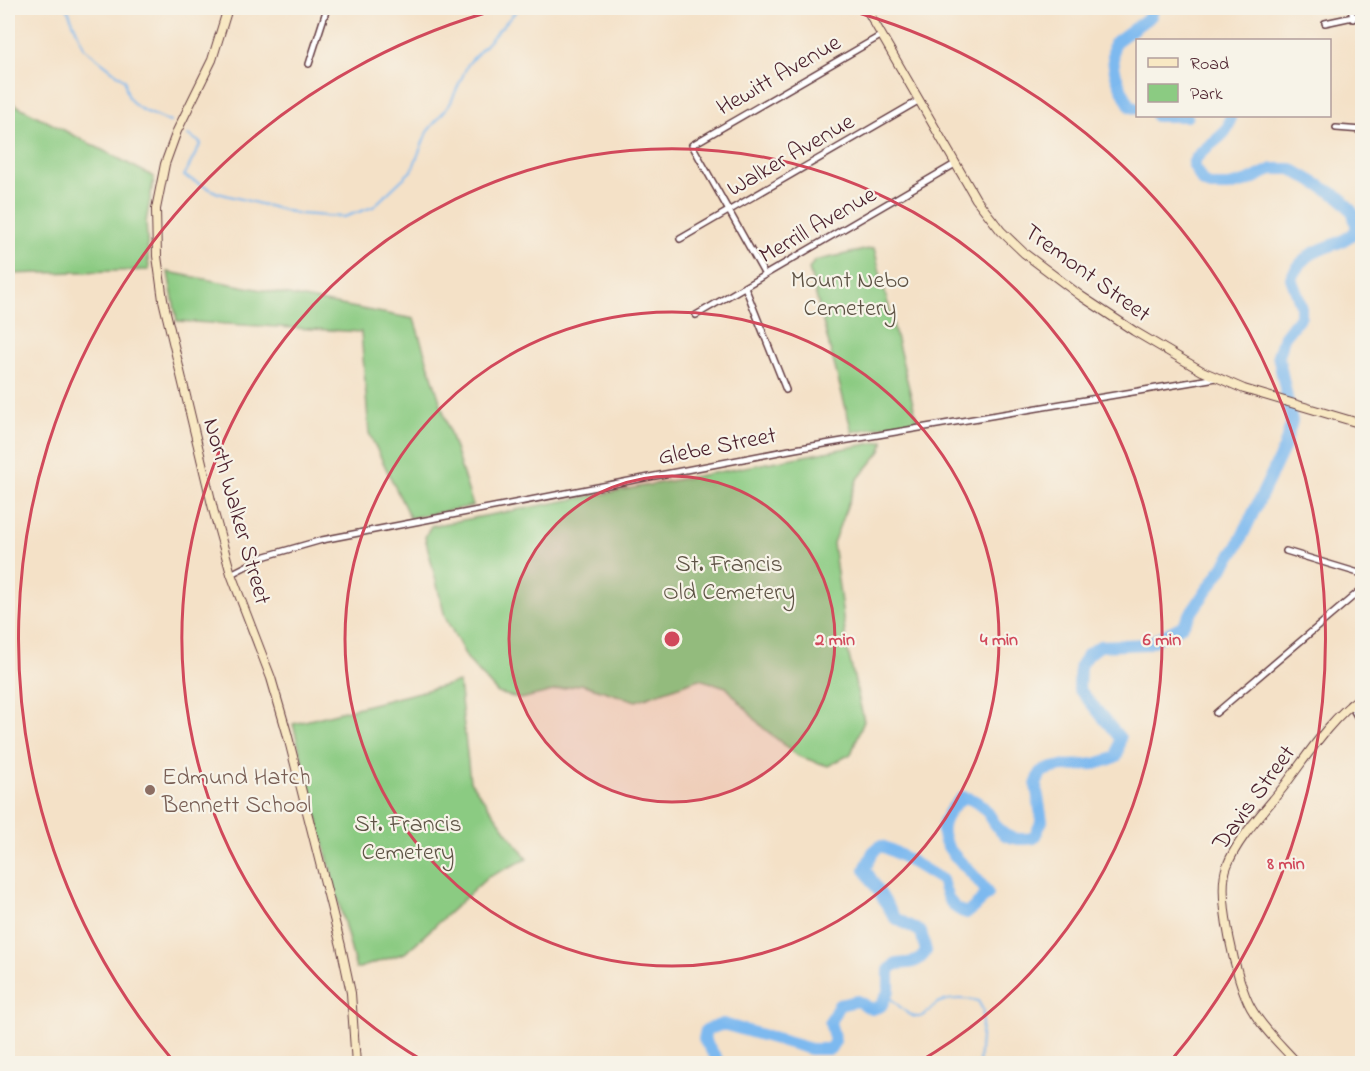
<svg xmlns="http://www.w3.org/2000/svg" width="1370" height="1071" font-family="'Indie Flower',sans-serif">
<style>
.green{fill:#8bcb82;stroke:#6a7556;stroke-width:1.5}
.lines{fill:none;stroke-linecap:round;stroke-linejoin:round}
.stream{stroke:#7db9ef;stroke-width:2}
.river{stroke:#7db9ef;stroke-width:12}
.street-casing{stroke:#643c42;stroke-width:8}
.secondary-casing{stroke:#643c42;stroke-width:10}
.street{stroke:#fff;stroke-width:5}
.secondary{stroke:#f8e8c3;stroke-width:8}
.ring{fill:none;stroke:#d1495b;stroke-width:3}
.education-dot{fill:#8d6e63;stroke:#f7f3e8;stroke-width:2}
.labels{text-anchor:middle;stroke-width:4.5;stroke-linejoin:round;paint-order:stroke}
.street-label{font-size:24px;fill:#4a1f2b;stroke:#f7f3e8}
.park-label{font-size:24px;fill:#5e5345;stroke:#f7f3e8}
.education-label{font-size:24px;fill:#785e54;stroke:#f7f3e8;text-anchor:start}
.centre{fill:#d1495b;stroke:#f7f3e8;stroke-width:3}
.ring-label{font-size:18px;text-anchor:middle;font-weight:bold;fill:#d1495b;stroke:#f7f3e8;stroke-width:4.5;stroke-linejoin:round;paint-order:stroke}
</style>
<rect width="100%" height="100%" fill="#f7f3e8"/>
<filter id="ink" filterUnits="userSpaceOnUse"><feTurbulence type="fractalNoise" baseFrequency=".0167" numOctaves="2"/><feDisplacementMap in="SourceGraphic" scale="12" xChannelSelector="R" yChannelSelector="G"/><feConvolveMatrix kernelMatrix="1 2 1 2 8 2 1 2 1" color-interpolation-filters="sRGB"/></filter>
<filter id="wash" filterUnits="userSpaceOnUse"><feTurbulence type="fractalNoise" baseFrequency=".008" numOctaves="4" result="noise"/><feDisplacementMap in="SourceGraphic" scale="24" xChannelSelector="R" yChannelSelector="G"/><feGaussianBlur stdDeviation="1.35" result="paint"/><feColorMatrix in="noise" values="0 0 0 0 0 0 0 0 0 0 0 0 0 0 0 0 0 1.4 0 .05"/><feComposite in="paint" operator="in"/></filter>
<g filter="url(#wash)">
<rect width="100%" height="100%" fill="#f4e1c7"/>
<path class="green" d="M8,101L154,177L146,222L149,270L8,274Z
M874,248L917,420L852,432L809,269L814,261Z
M168,272L414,319L473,506L410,518L369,433L361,332L177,321Z
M884,441L881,451L857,480L833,543L847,647L864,721L851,754L828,766L798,756L762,727L726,687L699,679L636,701L581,684L521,699L498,693L468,660L445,617L425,537L431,526Z
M459,682L470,781L527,859L488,877L405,953L356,969L293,724Z"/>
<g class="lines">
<path class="stream" d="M67,8L84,48L125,80C126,110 145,110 170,122
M188,135L201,143L184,176L218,193L299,214L344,217L373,207L412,170L427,132L450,104L468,64L519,8
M886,995C896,1001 906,1016 917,1017C926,1018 930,1008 936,1004C945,998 968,998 978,1001L983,1010L979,1064"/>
<path class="river" d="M1138,109L1131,107C1119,86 1110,68 1114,43L1151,16L1154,8
M1156,116H1187
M720,1064L704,1039L706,1030L723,1024L811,1049H830L835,1041L830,1022L839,1005L857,1001L872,1009L881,1006L889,990V970L895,964C909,963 919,964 926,951L921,932L895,918L865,869L873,852L880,846C893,848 927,872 942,880C946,895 950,909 967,913C976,908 979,900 988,894C966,857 914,841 963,797C1003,805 984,846 1034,838L1042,821L1036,785L1041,772C1067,760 1086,772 1117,756L1120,738L1079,689L1080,666L1088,654L1100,646L1147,644L1182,626L1237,547L1284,448L1292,421L1278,355L1284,337L1301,315V305L1291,278C1310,241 1334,253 1357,230L1353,213L1341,198L1291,169H1272L1248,181L1229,186H1211L1202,181L1193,164C1201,144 1231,139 1230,116"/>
</g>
</g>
<g filter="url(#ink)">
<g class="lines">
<defs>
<path id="street" d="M1351,8L1353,19
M1325,23L1362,15
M309,64L327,8
M1336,128L1362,130
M680,239L918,101
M765,275L692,145L882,35
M745,287L786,390
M696,315L955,164
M1286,551L1362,574
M231,574L266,556L322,540L795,449L1216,378
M1350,704L1362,725
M1216,713L1362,589"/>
<path id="secondary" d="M228,8L212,60L177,131L165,164L156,209L157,256L163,300L214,513L231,574L271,678L287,733L341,946L351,993L356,1064
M866,8L976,199L1001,231L1024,253L1081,296L1134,331L1202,371L1244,389L1362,424
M1298,1064C1282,1046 1263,1029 1251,1008C1236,982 1216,894 1227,866C1238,837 1266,810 1285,785C1309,753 1330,719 1362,696"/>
</defs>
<use href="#street" class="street-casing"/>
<use href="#secondary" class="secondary-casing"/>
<use href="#street" class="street"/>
<use href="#secondary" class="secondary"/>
</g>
</g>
<circle cx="672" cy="639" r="163" fill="#d1495b" fill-opacity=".12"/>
<g class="ring">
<circle cx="672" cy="639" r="163"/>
<circle cx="672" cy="639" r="327"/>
<path d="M427 1063A490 490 0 1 1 917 1063"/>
<path d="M175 1063A653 653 0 0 1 503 8M841 8A653 653 0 0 1 1169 1063"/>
</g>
<circle class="education-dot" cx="150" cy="790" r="6"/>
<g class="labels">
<g class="street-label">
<text transform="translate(778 74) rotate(-30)" y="8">Hewitt Avenue</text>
<text transform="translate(790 154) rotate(-30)" y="8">Walker Avenue</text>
<text transform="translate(817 224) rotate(-30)" y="8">Merrill Avenue</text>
<text transform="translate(1088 272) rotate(36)" y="8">Tremont Street</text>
<text transform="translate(717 445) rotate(-11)" y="8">Glebe Street</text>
<text transform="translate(238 511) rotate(74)" y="8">North Walker Street</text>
<text transform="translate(1253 797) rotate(-54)" y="8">Davis Street</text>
</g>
<g class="park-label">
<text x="850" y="287">Mount Nebo<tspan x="850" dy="28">Cemetery</tspan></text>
<text x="729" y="571">St. Francis<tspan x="729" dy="28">Old Cemetery</tspan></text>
<text x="408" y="831">St. Francis<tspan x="408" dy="28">Cemetery</tspan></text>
</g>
<g class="education-label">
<text x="162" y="784">Edmund Hatch<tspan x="162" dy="28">Bennett School</tspan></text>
</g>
</g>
<circle cx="672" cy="639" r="9" class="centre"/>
<g class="ring-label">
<text x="835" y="645">2 min</text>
<text x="999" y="645">4 min</text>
<text x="1162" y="645">6 min</text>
<text x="1286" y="869">8 min</text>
</g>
<rect width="1370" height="1071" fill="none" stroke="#f7f3e8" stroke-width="30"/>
<rect x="1136" y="39" width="195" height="78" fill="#f7f3e8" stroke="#b29e9c" stroke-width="1.5"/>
<rect x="1148" y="58" width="30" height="9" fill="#f8e8c3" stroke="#b29e9c" stroke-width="1.5"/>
<text x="1190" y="69" font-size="18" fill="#4a1f2b">Road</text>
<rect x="1148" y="84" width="30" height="18" fill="#8bcb82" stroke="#b29e9c" stroke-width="1.5"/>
<text x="1190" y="99" font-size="18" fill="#4a1f2b">Park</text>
</svg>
